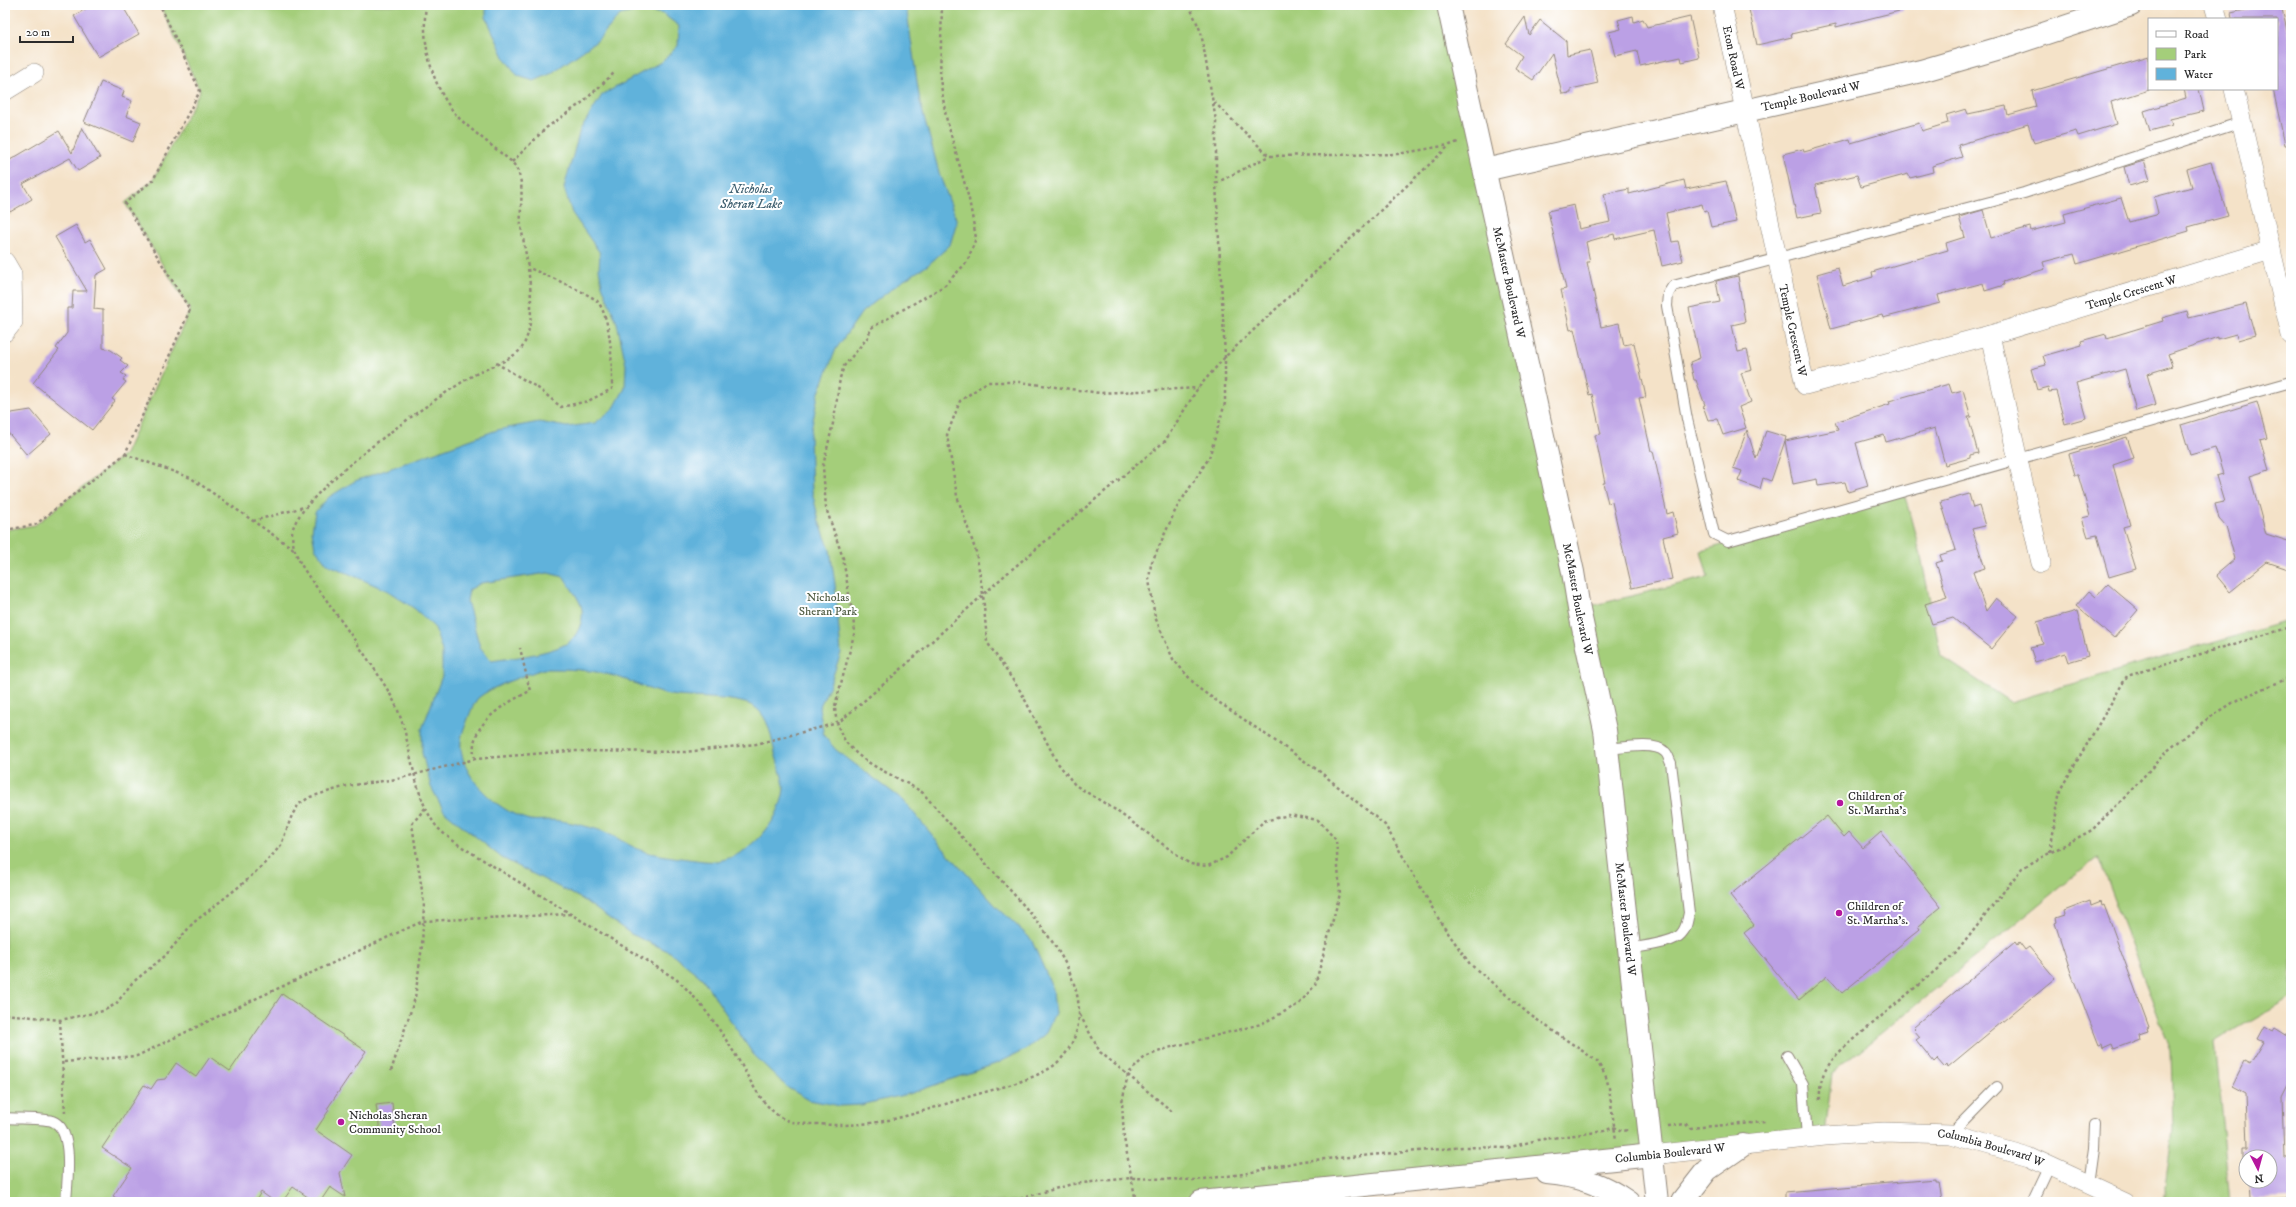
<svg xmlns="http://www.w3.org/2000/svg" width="2296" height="1207" font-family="'IM FELL DW Pica',serif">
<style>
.green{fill:#a4ce7a;stroke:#687c52}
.water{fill:#60b2db;stroke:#466e83;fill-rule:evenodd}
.building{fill:#bba0e5}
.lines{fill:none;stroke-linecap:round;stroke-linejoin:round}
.service-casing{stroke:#90867a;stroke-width:12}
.minor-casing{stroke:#90867a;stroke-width:20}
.tertiary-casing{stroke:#90867a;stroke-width:24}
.path{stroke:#90867a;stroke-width:2.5;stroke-dasharray:3 3;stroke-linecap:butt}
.service{stroke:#fff;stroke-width:10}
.minor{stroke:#fff;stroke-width:19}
.tertiary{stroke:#fff;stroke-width:22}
.poi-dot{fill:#b5179e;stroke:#fff;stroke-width:1.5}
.labels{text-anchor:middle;stroke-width:4;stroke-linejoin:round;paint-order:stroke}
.street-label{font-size:12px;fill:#2b2b2b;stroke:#fff}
.park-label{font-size:12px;fill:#4f5c43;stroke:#fff}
.poi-label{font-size:12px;fill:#2b2b2b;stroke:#fff;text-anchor:start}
.water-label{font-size:13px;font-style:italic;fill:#406171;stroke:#fff}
</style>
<rect width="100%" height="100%" fill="#fff"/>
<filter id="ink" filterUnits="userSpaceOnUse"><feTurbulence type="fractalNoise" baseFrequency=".025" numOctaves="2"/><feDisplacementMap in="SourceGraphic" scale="8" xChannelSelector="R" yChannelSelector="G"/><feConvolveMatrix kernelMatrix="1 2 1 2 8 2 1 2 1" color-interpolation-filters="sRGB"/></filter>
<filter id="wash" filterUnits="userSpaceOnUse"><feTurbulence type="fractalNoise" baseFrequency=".012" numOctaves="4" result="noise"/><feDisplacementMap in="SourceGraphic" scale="16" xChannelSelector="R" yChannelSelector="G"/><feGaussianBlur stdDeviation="0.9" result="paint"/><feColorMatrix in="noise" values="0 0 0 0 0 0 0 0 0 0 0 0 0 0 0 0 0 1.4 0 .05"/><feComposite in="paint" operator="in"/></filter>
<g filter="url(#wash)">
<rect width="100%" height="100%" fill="#f4e2c8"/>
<path class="green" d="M160,5H1448L1579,609L1708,577L1701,551L1904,493L1921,556L1941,656L2010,702L2291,620V997L2214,1042L2230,1202H2163L2173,1130L2171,1050L2098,857L1832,1073L1825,1136L1201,1202H5V530L35,525L125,454L190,310L125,203L153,180L200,91Z"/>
<path class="water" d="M486,5H906L920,102L940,176L957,221L950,245L928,265L898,284L862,312L836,349L818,395L810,436L812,491L819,521L830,550L835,584L841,653L829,687L819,708L824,736L836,750L903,800L943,848L996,906L1031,939L1053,989L1055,1013L1045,1034L1025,1050L998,1063L912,1093L861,1105L840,1106L809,1100L788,1088L753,1054L702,978L670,952L631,934L582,899L502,858L444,811L431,787L422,753V729L442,676V651L435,628L415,609L388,591L327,564L315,548L312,531L315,512L329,497L355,481L497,430L539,422L567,427L595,423L614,408L625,388L626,365L617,323L602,285L599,269L600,253L572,213L564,188L580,130L602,95L661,62L678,46L679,26L663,14L642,10L620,15L597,41L550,74L534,81L518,76L505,59L486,17ZM548,573L564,577C569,586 580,599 582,609C584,621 577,638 566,644C547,654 512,658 491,661L480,647L467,601L469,590L481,583ZM543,669C567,669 590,669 614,676C636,682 654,694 677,696C696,698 742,697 756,708C768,717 771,735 774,749C776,758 785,783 784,789C780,825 742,866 704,861C688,859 661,856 646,852C629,847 614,834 596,829C581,825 567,821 551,820C545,820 537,821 530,820C495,812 448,766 464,729C468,720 472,705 478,698C492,686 526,675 543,669Z"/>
<g id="blocks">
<path class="building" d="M92,5H122L139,34L98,57L74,16Z
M1748,5H1903V10L1836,27V24L1791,34L1792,37L1757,45Z
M2267,5H2281L2291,47V145H2285L2273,89H2277V19H2232L2231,13Z
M1633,16L1634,22L1643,19L1647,27L1690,17L1699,58L1682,62L1681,57L1640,66L1637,51L1615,56L1609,32L1621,29L1618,20Z
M1525,17L1529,35L1540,20L1566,41L1567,55L1590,50L1598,83L1571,89V93L1562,94L1552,53L1533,80L1515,68L1522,56L1506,44Z
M2149,57V90L2111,102L2117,124L2078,136L2076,131L2034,143L2028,124L1958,145L1962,157L1932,166L1933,172L1910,178L1908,174L1861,187L1857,175L1815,185L1821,213L1797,218L1783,154L1803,149L1804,152L1850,139L1851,143L1919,123L1922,131L1948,123L1946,115L1966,109L1968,114L2006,106L2008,115L2036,107L2032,91Z
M101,82L124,91L122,97L132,101L126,116L141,122L133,142L84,122Z
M2184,89H2199L2204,111L2170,119L2172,125L2150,131L2144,111L2186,98Z
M82,127L100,158L78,171L70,158L23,184L32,199L10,212L5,204V163L59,131L72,153Z
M2144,161L2150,180L2129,186L2124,167Z
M2211,162L2228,216L2188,227L2189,231L2077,264L2074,254L2043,262L2045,269L2003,282L2004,285L1985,291L1983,283L1938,295L1940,303L1883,318L1882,315L1831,329L1817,274L1838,268L1843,286L1873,277L1872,272L1948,250L1946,243L1965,237L1959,217L1983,210L1991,238L2030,227L2031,231L2066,222L2064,214L2121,198L2129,222L2156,215L2158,213L2154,197L2192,187L2187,169Z
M1684,180L1686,189L1726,181L1736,222L1711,227L1707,211L1704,212L1702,204L1666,213L1672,242L1678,241L1683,261L1662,266L1654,230L1615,239L1614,234L1586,242L1590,262H1587L1601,327L1619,323L1624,345L1634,343L1646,397L1639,398L1651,451H1653L1667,514L1673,512L1678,533L1663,537L1672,579L1632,588L1612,502L1608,503L1603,483H1605L1595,435L1601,434L1592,394L1589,395L1574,329L1570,330L1561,290L1566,289L1548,211L1574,205L1579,229L1610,222L1604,194L1629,189V194Z
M76,225L85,242L90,239L107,269L96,275L94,309L103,310V348L111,350L122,358L120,360L128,366L121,373L126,376L123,380L126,382L112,399L115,401L92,430L33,383L59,350L56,348L67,333V308H72L73,291H87L55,237Z
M1738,276L1745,322L1732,325L1738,352L1747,350L1752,370L1741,373L1751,402L1739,407L1746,428L1723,435L1717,419L1708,420L1703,406L1705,405L1696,380H1694L1690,362L1700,358L1689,308L1720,302L1716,281Z
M2246,304L2255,335L2238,340L2236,334L2218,339V337L2168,354L2172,366L2147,374L2156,405L2136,411L2125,369L2076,383L2086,418L2065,424L2056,391L2049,392L2048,387L2037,390L2031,369L2046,365L2043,356L2082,345L2081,341L2106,334L2107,338L2163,321L2162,318L2187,311L2189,318Z
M1949,384L1952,393L1963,390L1971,417H1968L1978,453L1970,455V458L1945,465L1935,428L1886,442L1884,435L1856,443L1868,486L1848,492L1845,482L1818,486L1817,479L1793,484L1785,441L1771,481L1763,478L1760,489L1738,481L1742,471L1733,468L1747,430L1756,459L1766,431L1786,437L1785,441L1838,430L1835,422L1890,404L1889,401Z
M2257,402L2267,438L2260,440L2269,470L2250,476L2266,534L2291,542V570L2267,562L2230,592L2216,575L2235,559L2226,526L2219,518L2215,504L2224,502L2216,476L2223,474L2215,448L2190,455L2181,425Z
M31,410L51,434L27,455L5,429V414Z
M2127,437L2134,458L2113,465L2130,525L2123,527L2136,569L2109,577L2097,535L2088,537L2082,518L2090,516L2078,475H2075L2069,454Z
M1969,494L1973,508L1979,506L1985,526L1972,529L1985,568L1973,572L1986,611L1996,598L2018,616L1991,649L1953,618L1932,624L1925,604L1947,597L1936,563L1942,561L1940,555L1956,550L1941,502Z
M2108,584L2138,610L2114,638L2076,606L2089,591L2096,597Z
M2077,611L2088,656L2068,662L2065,653L2035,662L2030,647L2043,644L2037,622Z
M1827,816L1844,837L1849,832L1863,848L1881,832L1941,907L1918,926L1920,929L1842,993L1827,976L1799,1000L1744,933L1754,925L1730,895Z
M2090,901L2091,906L2101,902L2102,906L2104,905L2149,1027L2147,1028L2148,1031L2139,1034L2140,1039L2114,1049L2112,1044L2103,1048L2102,1044L2099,1045L2071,973L2055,923L2057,922L2056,918L2065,915L2064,911Z
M2015,942L2017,945L2019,942L2025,950L2029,947L2055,978L1948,1067L1947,1064L1944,1067L1937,1059L1934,1062L1916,1040L1920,1037L1914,1030L1916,1028L1914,1026Z
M282,994L366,1051L327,1109L329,1110L316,1130L352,1155L340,1173L345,1197L330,1187L320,1202H315L293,1187L282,1202H275L261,1192L255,1202H123L113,1196L132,1168L102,1148L144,1085L151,1089L157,1080L165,1079L176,1063L196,1077L210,1057L230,1071Z
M2265,1026L2273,1031L2275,1028L2291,1038V1080L2282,1098L2284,1157H2290V1198L2253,1199L2251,1197L2250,1181H2270V1157H2246V1173H2243V1150H2247L2245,1093L2232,1086L2244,1062L2250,1065L2264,1042L2258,1039Z
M392,1103L395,1129L380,1131L376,1105Z
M1936,1179V1181H1939L1942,1202H1785V1192Z"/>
</g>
</g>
<g filter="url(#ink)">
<use href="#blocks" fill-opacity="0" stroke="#90867a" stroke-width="1"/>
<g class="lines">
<defs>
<path id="service" d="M2242,122L2024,193L1673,286L1668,294L1667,306L1687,419L1714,534L1728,541L2291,382
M1607,749C1621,748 1655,741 1665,752C1668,754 1669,760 1671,763L1689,913C1687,921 1687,928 1681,934C1674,943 1642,946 1630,949
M1787,1056L1803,1084L1807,1138
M5,1118C18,1119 40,1118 52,1121C75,1129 67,1182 66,1202
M1951,1134L1997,1087
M2089,1184L2094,1148L2095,1125
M2033,1202L2050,1166"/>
<g id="minor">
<path id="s1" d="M1722,5L1805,385L1990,335L2271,250L2234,89"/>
<path d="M2214,5L2218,19"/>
<path d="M5,91L34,73"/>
<path d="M2271,250L2291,335"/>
<path d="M5,262L12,274L13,322L5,332"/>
<path d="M1990,335L2041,563"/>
<path id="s2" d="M1652,1155L1825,1136L1884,1132L1951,1134L2028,1156L2127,1202"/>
</g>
<g id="tertiary">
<path id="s3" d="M1448,5L1573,572L1579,609L1605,730L1657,1202"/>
<path id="s4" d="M1485,170L1921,71L2007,46L2131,5"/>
<path d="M1547,1173C1579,1176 1602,1184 1628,1202"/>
<path d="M1201,1202L1652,1155"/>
<path d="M1682,1202L1707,1170L1743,1145"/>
</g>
</defs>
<use href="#service" class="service-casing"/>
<use href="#minor" class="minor-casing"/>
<use href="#tertiary" class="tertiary-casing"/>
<path class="path" d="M426,5C421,43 432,90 460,119C476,134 495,148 512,162C529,182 517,208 522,232C527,262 539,317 523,346C516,359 486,368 472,376C438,396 292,497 292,534C293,562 315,584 330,605C350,634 372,663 390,694C413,733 408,784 434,823C440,832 451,839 459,845L676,979C701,1001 718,1027 735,1054C748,1075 760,1105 782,1118C792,1124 805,1124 817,1124C878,1129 912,1114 968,1097C994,1089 1023,1083 1047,1070C1067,1059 1079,1035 1079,1013C1079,959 1023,905 989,867C967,842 944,818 923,793C886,768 836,760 835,706L855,631L843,558L826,508L823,466L834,419L840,378L844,366L868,337L871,328L944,286L967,262L976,238L969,199L946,117L940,79L942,5
M1189,5L1201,32L1216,121V183L1225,357V403L1209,458L1176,509L1151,564L1149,580L1155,617L1173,659L1198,688L1319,771L1385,825L1441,923L1470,964L1530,1015L1597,1061L1606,1077L1609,1088L1616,1140
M1214,102L1269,156L1398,154L1449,145
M512,162L546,128L583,102L614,73
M1216,183L1269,156
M496,363L538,388L561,407L588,401L612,389C612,366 612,321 598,302C593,295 541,273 529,268
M125,454L191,478L295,550
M253,521L304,507
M5,530L35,525L125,454L190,310L125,203L153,180L200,91L160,5
M475,759C466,725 504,704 530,691L520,648
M2050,852L2060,790L2127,676L2291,627
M5,1014L60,1020L103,1011L116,1004L132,983L165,956L193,923L246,881L270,858L281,845L292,815L299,804L310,797L347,786L397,779L475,759L568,751L685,752L756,744L838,723L899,671L1005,575L1165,441L1198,388L1225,357L1450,145L1458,142
M1080,1015L1100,1052L1174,1113
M60,1020L65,1113
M64,1062L137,1056L225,1013L423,921L571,914
M391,1071L415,998L422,946L424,904L412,824L426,807
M1820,1100C1819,1078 1824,1070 1838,1053L1956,953L2022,868L2092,830L2124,798L2166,752L2203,722L2237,700L2291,677
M1668,1126L1686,1124L1689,1128L1766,1122
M1009,1202L1072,1184L1132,1178L1196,1180L1243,1174L1302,1161L1464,1147L1507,1148L1537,1140L1605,1131L1613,1127L1622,1131L1630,1130
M1136,1202L1124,1138L1122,1102L1128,1074L1145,1057L1168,1048L1261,1024L1299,1004L1315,985L1340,894L1336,840L1318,820L1289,815L1264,821L1227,857L1208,866L1190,864L1114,809L1075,785L1057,762L1021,692L987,642L983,594L976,552L957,496L947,435L960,401L987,382H1019L1100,393L1198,388"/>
<use href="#service" class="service"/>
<use href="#minor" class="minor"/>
<use href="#tertiary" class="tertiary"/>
</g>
</g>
<g class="poi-dot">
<circle cx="1840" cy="803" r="4"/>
<circle cx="1839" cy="913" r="4"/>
<circle cx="341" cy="1122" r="4"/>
</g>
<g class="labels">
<g class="street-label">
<text dy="4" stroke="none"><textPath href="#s1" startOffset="54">Eton Road W</textPath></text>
<text dy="4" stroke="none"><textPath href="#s4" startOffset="334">Temple Boulevard W</textPath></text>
<text dy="4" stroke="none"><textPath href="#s3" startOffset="284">McMaster Boulevard W</textPath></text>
<text dy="4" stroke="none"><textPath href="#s1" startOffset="728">Temple Crescent W</textPath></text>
<text dy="4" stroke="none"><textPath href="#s1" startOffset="333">Temple Crescent W</textPath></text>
<text dy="4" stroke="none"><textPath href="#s3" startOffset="608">McMaster Boulevard W</textPath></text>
<text dy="4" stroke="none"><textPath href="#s3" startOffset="932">McMaster Boulevard W</textPath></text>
<text dy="4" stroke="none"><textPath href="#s2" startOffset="342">Columbia Boulevard W</textPath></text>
<text transform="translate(1670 1153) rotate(-6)" y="4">Columbia Boulevard W</text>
</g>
<g class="park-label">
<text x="828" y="601">Nicholas<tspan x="828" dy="14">Sheran Park</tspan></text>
</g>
<g class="poi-label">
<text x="1848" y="800">Children of<tspan x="1848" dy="14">St. Martha's</tspan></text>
<text x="1847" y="910">Children of<tspan x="1847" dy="14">St. Martha's.</tspan></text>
<text x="349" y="1119">Nicholas Sheran<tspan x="349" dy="14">Community School</tspan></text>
</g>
<g class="water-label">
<text x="751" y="193">Nicholas<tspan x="751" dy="15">Sheran Lake</tspan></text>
</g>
</g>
<rect width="2296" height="1207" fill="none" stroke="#fff" stroke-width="20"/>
<rect x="2148" y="18" width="130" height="72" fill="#ffffff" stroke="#aaaaaa"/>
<rect x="2156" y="31" width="20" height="6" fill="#ffffff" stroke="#aaaaaa"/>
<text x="2184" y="38" font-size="12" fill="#2b2b2b">Road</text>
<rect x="2156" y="48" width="20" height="12" fill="#a4ce7a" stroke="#aaaaaa"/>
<text x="2184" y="58" font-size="12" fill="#2b2b2b">Park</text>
<rect x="2156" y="68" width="20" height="12" fill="#60b2db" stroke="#aaaaaa"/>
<text x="2184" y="78" font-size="12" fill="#2b2b2b">Water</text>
<g transform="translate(2258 1169) rotate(174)"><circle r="19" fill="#ffffff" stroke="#aaaaaa"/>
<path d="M0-3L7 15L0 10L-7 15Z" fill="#b5179e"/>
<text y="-6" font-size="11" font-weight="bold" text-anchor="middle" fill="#2b2b2b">N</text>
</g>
<path d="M20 36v6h53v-6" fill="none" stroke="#2b2b2b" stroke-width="2"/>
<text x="26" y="36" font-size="12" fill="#2b2b2b" stroke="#ffffff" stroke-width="3" paint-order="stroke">20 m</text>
</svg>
